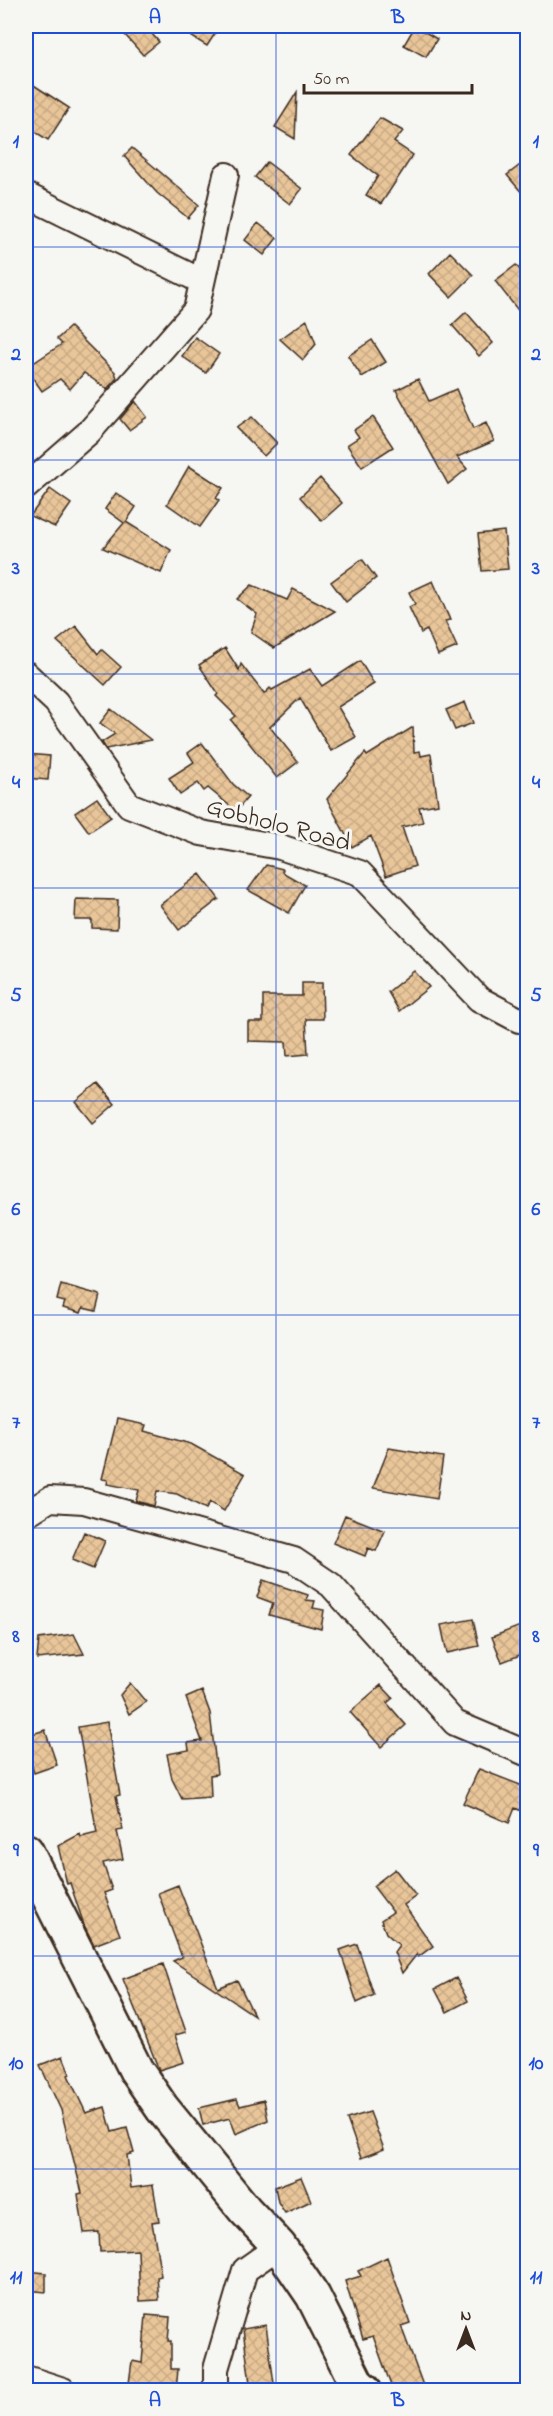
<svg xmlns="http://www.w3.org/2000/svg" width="553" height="2416" font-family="'Indie Flower',sans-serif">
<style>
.building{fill:url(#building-cross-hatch);stroke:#3b2a1e;stroke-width:1.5}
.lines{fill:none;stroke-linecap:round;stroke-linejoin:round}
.street-casing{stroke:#3b2a1e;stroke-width:28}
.secondary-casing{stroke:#3b2a1e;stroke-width:38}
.street{stroke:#f6f6f2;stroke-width:24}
.secondary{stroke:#f6f6f2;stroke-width:33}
.grid{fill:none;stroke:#1d4ed8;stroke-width:1.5;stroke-opacity:0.55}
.labels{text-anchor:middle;stroke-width:6;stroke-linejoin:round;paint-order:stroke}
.street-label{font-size:26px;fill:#3b2a1e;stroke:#f6f6f2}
.neatline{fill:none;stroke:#1d4ed8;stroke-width:2}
.grid-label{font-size:20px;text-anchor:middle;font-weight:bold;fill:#1d4ed8}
</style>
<defs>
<pattern id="building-cross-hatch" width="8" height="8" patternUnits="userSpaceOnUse" patternTransform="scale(1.5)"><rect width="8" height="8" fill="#e9c69a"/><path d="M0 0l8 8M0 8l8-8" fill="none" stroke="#c9aa84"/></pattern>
</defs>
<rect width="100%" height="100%" fill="#f6f6f2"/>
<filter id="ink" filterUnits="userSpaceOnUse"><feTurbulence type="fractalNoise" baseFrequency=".0167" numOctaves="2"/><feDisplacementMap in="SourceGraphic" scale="12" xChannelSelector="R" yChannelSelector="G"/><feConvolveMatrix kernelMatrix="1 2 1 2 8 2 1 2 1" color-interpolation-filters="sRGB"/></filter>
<g filter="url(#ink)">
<path class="building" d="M117,26H145L159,42L143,55Z
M174,26H220L207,46Z
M415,26L437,39L426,57L404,45Z
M26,80L69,108L48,140L26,126Z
M297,92L295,139L275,127Z
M380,118L403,131L394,142L413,155L381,204L366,195L378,176L351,155Z
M132,148L199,205L188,218L157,193L124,156Z
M528,159V200L507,175Z
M267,162L302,189L290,204L255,177Z
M258,223L277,238L264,255L245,240Z
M450,252L473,275L451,297L429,274Z
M516,265L528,280V323L495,281Z
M466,312L493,343L479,356L452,325Z
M307,320L316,344L303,360L280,339Z
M70,327L115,372L117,378L107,389L84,373L70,389L60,379L42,391L26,368L62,344L57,339Z
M195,337L219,354L206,373L182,356Z
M372,340L386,362L362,377L348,356Z
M418,379L429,401L456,389L473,429L486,423L494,441L457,457L467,469L448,484L396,390Z
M135,401L147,417L129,430L120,419Z
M252,417L277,443L264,456L236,428Z
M373,417L393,447L362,467L347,445L359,437L354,430Z
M189,466L223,488L216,498L219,500L200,527L167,504Z
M320,478L342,503L322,521L300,497Z
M50,489L71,504L55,527L30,516Z
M116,493L136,507L126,522L171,550L161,573L103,548L124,523L105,509Z
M504,531L508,569L482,571L478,534Z
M362,559L376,578L346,602L331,582Z
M433,581L450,620L445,621L457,647L438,655L427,630L421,633L409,607L415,604L409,592Z
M252,585L287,600L293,589L335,611L274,648L251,632L257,614L237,599Z
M76,626L98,654L102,650L121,667L105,685L57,641Z
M225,648L239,670L241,664L264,694L270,688L272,690L310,669L322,686L360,661L374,684L338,707L356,737L331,751L300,698L270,727L298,762L277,778L231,720L236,716L216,696L218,694L199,665Z
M465,702L473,723L455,730L446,710Z
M111,709L151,740L106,749L102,742L115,734L100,723Z
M413,727L414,752L420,751L421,756L431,754L438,804L419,807L423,822L402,827L415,866L386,876L371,836L352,847L327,799L365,753L367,756Z
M202,743L233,784L248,797L236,811L208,788L204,791L198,783L180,795L169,778L194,762L188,753Z
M26,754L50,756L48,780L26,778Z
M97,798L111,817L89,832L75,813Z
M266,865L283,869L282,872L305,885L289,913L248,890Z
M200,874L219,899L179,930L160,905Z
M76,899L118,900L117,929L92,928V920H75Z
M414,971L429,987L399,1011L388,992Z
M302,983H322L323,1019H306L308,1054L287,1056L286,1042L248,1041V1022H263V996H302Z
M98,1084L115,1104L93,1123L76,1102Z
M61,1284L100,1295L96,1311L83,1308L81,1313L63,1308L65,1302L57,1300Z
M117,1419L146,1425L144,1431L191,1444L245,1474L224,1511L210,1502L206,1509L177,1494L157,1491L154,1506L136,1501L139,1490L107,1484L108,1480L102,1479Z
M389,1448L443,1457L437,1499L373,1488Z
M345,1515L385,1531L376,1551L368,1548L365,1556L333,1543Z
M84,1532L105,1541L93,1569L72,1560Z
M263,1580L308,1595L306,1600L315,1601L313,1608L324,1610L321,1629L269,1615L273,1603L257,1597Z
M473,1619L479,1646L447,1653L441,1625Z
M528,1623V1652L502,1662L492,1637Z
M74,1634L84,1654L37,1659L39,1639Z
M130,1683L146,1702L129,1714L120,1695Z
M381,1685L393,1698L387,1703L406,1725L381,1747L350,1712Z
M202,1691L210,1713L217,1774L210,1775L211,1797L182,1799L172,1779L167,1754L189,1750L188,1743L202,1741L186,1698Z
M107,1722L120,1795L116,1796L123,1830L117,1831L123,1859L103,1863L112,1890L104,1893L120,1935L94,1945L84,1925L70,1883L67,1884L58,1846L80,1834L81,1837L97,1833L78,1727Z
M45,1730L57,1765L34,1773L26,1747V1736Z
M479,1769L528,1788V1814L515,1808L509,1823L463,1803Z
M395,1869L416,1896L404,1905L433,1946L418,1957L417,1954L402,1973L394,1952L399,1945L386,1933L381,1920L393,1912L373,1886Z
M178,1885L218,1988L237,1980L254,2015L173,1961L182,1957L158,1893Z
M357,1944L374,1995L357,2003L340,1950Z
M163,1964L186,2032L175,2035L184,2062L159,2070L123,1979Z
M456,1978L468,2001L447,2012L435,1989Z
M63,2056L70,2074L68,2075L86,2113L105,2107L112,2132L127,2128L134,2153L127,2155L131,2188L153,2185L159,2221L152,2222L161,2276L157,2277L159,2300L140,2301L138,2250L100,2252L99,2232L84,2233L78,2194L82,2193L61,2110L40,2065Z
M237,2099L240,2106L264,2100L268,2120L236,2134L230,2118L203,2125L199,2108Z
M370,2112L384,2149L361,2158L347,2119Z
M301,2177L311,2201L285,2213L278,2202L275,2187Z
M387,2257L410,2323L401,2326L425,2391H393L373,2336L363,2339L345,2281L361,2276L358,2271Z
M26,2271L46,2273V2292L26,2290Z
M146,2315L170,2317L168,2341H171V2369H178L176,2391H128L132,2361L142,2363Z
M266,2325L275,2391H251L243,2329Z"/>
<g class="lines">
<defs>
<path id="street" d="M26,195L201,281
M26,487L89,432L196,310L226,175
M26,674L56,702L129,805L201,833L280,847L360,873L479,999L519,1020L528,1019
M26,1514L50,1499L84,1501L294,1560L331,1585L455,1723L528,1754
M26,2378L63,2390
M216,2390V2369L245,2270L279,2246"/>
<path id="secondary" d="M26,1851L136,2070L162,2108L245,2210L279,2246L313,2296L357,2384L364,2390"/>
</defs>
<use href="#street" class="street-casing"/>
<use href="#secondary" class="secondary-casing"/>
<use href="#street" class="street"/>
<use href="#secondary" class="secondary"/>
</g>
</g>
<path class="grid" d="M276,26V2390M26,247H528M26,460H528M26,674H528M26,888H528M26,1101H528M26,1315H528M26,1528H528M26,1742H528M26,1956H528M26,2169H528"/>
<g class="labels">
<g class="street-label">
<text transform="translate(279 823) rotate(15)" y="9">Gobholo Road</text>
</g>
</g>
<rect width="553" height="2416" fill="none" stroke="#f6f6f2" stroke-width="66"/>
<g transform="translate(466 2329)" stroke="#f6f6f2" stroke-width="4.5" paint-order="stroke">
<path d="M0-4.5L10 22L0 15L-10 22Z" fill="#3b2a1e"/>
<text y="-9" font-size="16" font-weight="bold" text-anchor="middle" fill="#3b2a1e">N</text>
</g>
<path d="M304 84v9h168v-9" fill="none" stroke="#3b2a1e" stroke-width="3"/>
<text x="313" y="84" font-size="18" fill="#3b2a1e" stroke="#f6f6f2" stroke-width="4.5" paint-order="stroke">50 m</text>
<rect x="33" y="33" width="487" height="2350" class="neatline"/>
<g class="grid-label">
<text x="155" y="23">A</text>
<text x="398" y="23">B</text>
<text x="16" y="147">1</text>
<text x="536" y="147">1</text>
<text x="16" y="360">2</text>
<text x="536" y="360">2</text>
<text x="16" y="574">3</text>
<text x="536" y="574">3</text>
<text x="16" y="788">4</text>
<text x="536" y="788">4</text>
<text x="16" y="1001">5</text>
<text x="536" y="1001">5</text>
<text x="16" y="1215">6</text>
<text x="536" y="1215">6</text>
<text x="16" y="1428">7</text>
<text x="536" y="1428">7</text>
<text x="16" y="1642">8</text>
<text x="536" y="1642">8</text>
<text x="16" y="1856">9</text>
<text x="536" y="1856">9</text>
<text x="16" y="2069">10</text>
<text x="536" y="2069">10</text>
<text x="16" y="2283">11</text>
<text x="536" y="2283">11</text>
<text x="155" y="2406">A</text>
<text x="398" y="2406">B</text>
</g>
</svg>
